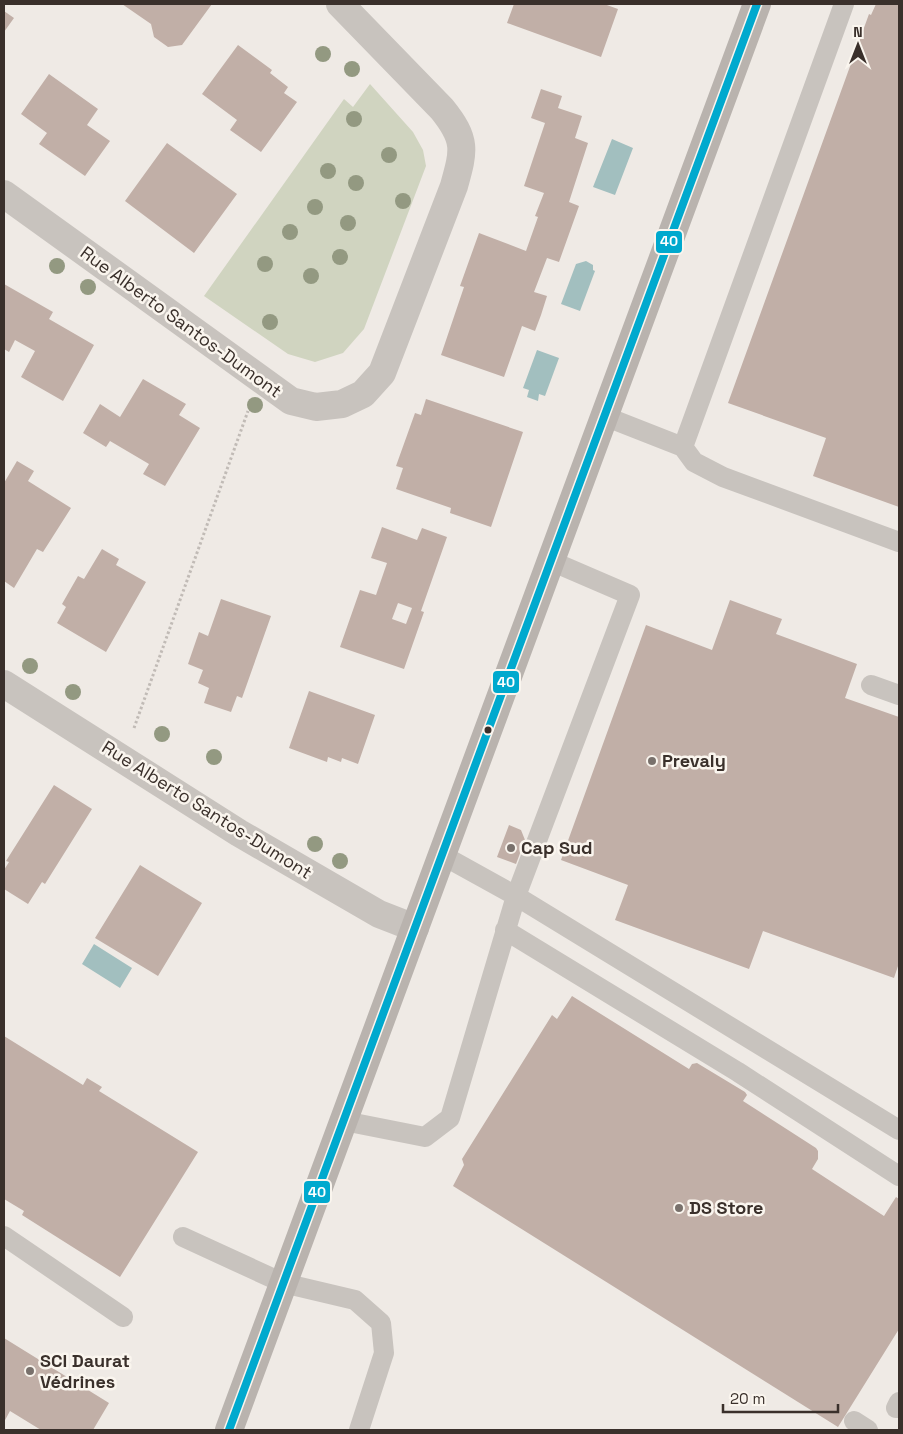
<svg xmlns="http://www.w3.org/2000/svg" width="903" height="1434" font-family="'Space Grotesk',sans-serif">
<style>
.green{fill:#d0d4c0}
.water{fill:#a2bfbf}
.building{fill:#c1afa7;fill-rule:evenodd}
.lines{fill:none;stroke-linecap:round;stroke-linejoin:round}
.path{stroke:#c1bbb6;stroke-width:3;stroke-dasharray:2.5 2.5;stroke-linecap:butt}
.lane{stroke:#c8c3be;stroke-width:20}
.street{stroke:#c8c3be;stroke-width:28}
.secondary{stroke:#b9b3ae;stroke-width:28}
.bus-1-casing{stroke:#faf5ee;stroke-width:11}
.bus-1{stroke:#00a9ce;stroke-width:8}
.tree{fill:#939981}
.bus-dot{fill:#3a302b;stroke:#faf5ee;stroke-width:2}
.poi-dot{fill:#79716c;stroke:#faf5ee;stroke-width:2}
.labels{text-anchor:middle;stroke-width:5;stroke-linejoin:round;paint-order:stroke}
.street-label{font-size:18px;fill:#3a302b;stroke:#faf5ee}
.poi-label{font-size:18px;font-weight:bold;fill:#3a302b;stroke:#faf5ee;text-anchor:start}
.line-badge{stroke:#faf5ee;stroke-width:2}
.badge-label{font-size:14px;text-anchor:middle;font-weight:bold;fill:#fff}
</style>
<rect width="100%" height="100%" fill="#efeae5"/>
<path class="green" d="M370,84L413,132L423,150L426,166L364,329L343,353L315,362L288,354L204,296L344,99L353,107Z"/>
<path class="water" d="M612,139L633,148L615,195L593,187Z
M586,261L593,265V270L595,271L580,311L561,304L576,264Z
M537,350L559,358L545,396L539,394L538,401L527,397L529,390L523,388Z
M94,944L132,968L120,988L82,964Z"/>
<path class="building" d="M122,4H212L182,45L168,47L154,37L151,24Z
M514,4H604L618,9L601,57L507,23Z
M876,4H899V507L813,476L826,438L728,403L869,14L871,15Z
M4,11L14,18L4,32Z
M238,45L272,70L270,73L288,87L284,93L297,102L261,152L230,130L237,120L202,94Z
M49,74L98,109L87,125L110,141L85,176L39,144L47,133L21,114Z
M541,89L562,96L558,108L582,116L575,138L588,143L569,202L579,206L559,262L547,258L534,292L547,296L541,315L535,331L522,326L504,377L441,355L464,287L460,286L479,233L526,251L538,217L535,216L544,193L524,186L545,123L531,118Z
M167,143L237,194L194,253L125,201Z
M4,284L53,312L49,319L94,345L63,401L21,377L35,351L15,340L9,352L4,349Z
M143,379L186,404L179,415L200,428L165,486L143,474L149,464L110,441L106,447L83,433L100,404L120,417Z
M426,399L523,432L491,527L450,513L451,508L396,489L403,468L396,466L415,413L421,415Z
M17,461L34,471L28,481L71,508L43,552L37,549L14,588L4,581V483Z
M382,527L417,540L422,528L447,537L421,611L424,612L404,669L340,647L360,590L376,595L387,563L371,558ZM398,603L412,608L406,624L392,619Z
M102,549L119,559L116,565L146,582L106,652L57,623L66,607L62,604L78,576L84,579Z
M221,599L271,616L242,698L237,696L231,712L204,703L209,688L198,683L203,670L188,664L199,632L208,636Z
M730,600L782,619L776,634L857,664L845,698L899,717V963L894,978L763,931L749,969L615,920L628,885L561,860L646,625L712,650Z
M309,691L375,715L358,764L342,758L341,762L328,757L327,762L289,748Z
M54,785L92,809L45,884L42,882L28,904L4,889V870L9,862L6,861Z
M509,825L521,830L525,840L516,864L497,857Z
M140,865L202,903L158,976L95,938Z
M572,996L689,1069L692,1064L697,1063L745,1092L747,1095L743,1101L816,1148L818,1151V1159L812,1169L884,1216L896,1197L899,1199V1329L838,1427L453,1186L464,1165L462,1159L552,1015L557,1019Z
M4,1036L83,1085L87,1078L102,1087L99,1091L198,1152L120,1277L22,1215L24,1211L4,1199Z
M4,1338L109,1403L93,1430H41L10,1411L4,1422Z"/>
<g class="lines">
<path class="path" d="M134,728L248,411"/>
<path class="lane" d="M604,416L683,447L844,4
M683,447L694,462L723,477L899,542
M871,685L899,695
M442,855L516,896L630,595L551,561
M505,930L738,1072L899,1176
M344,1121L425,1137L450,1118L516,896L899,1130
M4,1236L123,1317
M183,1237L283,1283L355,1300L381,1323L384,1353L359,1430
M896,1408L899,1402
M854,1421L868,1430"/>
<path class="street" d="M4,194L291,401L316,407L342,404L363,394L382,373L454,186C464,150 467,140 442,109L340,4
M4,684L239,833L379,914L415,928"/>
<path class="secondary" d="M229,1430L757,4"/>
<defs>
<path id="bus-1" d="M229,1430L757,4"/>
</defs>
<use href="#bus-1" class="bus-1-casing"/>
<use href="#bus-1" class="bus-1"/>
</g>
<g class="tree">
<circle cx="323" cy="54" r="8"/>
<circle cx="352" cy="69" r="8"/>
<circle cx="354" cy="119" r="8"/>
<circle cx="389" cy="155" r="8"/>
<circle cx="328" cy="171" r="8"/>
<circle cx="356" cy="183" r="8"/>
<circle cx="403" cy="201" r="8"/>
<circle cx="315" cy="207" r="8"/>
<circle cx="348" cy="223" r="8"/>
<circle cx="290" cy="232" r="8"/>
<circle cx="340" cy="257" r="8"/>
<circle cx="265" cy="264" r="8"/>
<circle cx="57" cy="266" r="8"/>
<circle cx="311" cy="276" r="8"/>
<circle cx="88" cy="287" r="8"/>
<circle cx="270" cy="322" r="8"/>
<circle cx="255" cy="405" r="8"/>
<circle cx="30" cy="666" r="8"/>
<circle cx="73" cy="692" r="8"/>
<circle cx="162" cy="734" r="8"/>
<circle cx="214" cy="757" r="8"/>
<circle cx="315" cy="844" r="8"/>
<circle cx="340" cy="861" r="8"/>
</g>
<circle class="bus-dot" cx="488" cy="730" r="4.5"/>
<g class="poi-dot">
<circle cx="652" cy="761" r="5"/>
<circle cx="511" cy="848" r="5"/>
<circle cx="679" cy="1208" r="5"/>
<circle cx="30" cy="1371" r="5"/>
</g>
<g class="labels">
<g class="street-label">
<text transform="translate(181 322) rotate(36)" y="6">Rue Alberto Santos-Dumont</text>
<text transform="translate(207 810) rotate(32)" y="6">Rue Alberto Santos-Dumont</text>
</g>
<g class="poi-label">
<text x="662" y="767">Prevaly</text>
<text x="521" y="854">Cap Sud</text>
<text x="689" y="1214">DS Store</text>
<text x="40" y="1367">SCI Daurat<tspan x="40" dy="21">Védrines</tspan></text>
</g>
</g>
<g class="line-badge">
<rect x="655" y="230" width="28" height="24" rx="5" fill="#00a9ce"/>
<rect x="492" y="670" width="28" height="24" rx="5" fill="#00a9ce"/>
<rect x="303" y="1180" width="28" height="24" rx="5" fill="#00a9ce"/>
</g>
<g class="badge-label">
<text x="669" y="246">40</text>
<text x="506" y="687">40</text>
<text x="317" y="1197">40</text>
</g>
<rect width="903" height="1434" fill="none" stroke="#3a302b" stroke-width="10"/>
<g transform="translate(858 45)" stroke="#faf5ee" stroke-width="4" paint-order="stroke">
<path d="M0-4L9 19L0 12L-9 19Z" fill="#3a302b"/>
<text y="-8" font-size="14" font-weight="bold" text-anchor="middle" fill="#3a302b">N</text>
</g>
<path d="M723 1404v8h115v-8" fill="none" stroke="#3a302b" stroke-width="2.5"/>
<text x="730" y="1404" font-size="15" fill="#3a302b" stroke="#faf5ee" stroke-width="4" paint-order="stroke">20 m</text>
</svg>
